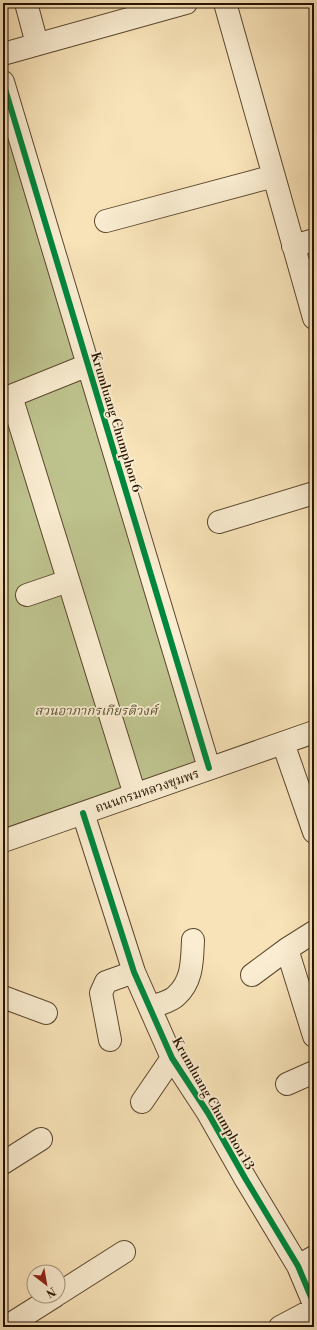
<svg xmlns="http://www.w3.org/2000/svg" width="317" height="1330" font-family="'Libre Bodoni','Noto Serif Thai',serif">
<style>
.green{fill:#bec38e;stroke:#726b47}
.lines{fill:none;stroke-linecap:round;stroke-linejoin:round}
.minor-casing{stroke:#5b472e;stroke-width:24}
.minor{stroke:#faedd1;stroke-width:22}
.cycleway-casing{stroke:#faedd1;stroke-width:8}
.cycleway{stroke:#00873e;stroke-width:6}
.labels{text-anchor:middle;stroke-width:3.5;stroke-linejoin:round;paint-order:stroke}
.street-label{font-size:13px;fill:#271300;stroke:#faedd1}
.park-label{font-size:13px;font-style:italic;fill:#5c5132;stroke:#faedd1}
</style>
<rect width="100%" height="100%" fill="#f8e3b8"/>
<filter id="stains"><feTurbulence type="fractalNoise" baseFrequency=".005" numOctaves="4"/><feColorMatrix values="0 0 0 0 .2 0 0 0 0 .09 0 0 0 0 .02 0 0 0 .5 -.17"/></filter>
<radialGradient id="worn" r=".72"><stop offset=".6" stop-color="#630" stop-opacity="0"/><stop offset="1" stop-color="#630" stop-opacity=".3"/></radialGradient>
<path class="green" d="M3,85L209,768L3,841Z"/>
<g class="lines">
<defs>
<path id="minor" d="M26,3L37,44
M225,3L314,318
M3,54L186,3
M3,82L209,768
M106,221L274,176
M293,246L314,240
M88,365L11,396L135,795
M219,522L314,493
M27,595L68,581
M283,743L314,832
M83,813L134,972L172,1058L208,1113L245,1178L298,1266L314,1304
M3,841L314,732
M314,932L287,949L314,1036
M252,975L287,949
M3,997L46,1013
M150,1008C158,1004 170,1002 176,996C193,981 192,960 193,940
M110,1040L101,993L106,982L134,972
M287,1084L314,1072
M142,1102L172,1058
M3,1163L41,1139
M298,1266L314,1257
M58,1294L124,1252
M6,1327L55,1296
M280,1327L314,1309"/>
</defs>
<use href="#minor" class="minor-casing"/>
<use href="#minor" class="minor"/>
<defs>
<path id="cycleway" d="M3,82L209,768
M83,813L134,972L172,1058L208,1113L245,1178L298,1266L314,1304"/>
</defs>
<use href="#cycleway" class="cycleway-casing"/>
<use href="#cycleway" class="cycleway"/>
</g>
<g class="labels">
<g class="street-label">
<text transform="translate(117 422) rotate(73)" y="5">Krumluang Chumphon 6</text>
<text transform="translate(147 790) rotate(-19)" y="5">ถนนกรมหลวงชุมพร</text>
<text transform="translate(214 1103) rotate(60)" y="5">Krumluang Chumphon 13</text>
</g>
<g class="park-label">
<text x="96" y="715">สวนอาภากรเกียรติวงศ์</text>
</g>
</g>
<rect width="317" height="1330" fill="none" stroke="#f8e3b8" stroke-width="16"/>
<rect x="4" y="4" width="309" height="1322" fill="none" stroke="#271300" stroke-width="2"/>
<rect x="8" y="8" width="301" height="1314" fill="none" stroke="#271300"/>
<g transform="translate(46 1284) rotate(149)"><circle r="19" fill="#faedd1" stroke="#a6967d"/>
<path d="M0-3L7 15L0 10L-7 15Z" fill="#8f2418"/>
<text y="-6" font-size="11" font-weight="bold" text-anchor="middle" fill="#271300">N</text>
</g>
<rect width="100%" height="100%" filter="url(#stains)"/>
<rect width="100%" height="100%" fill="url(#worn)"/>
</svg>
